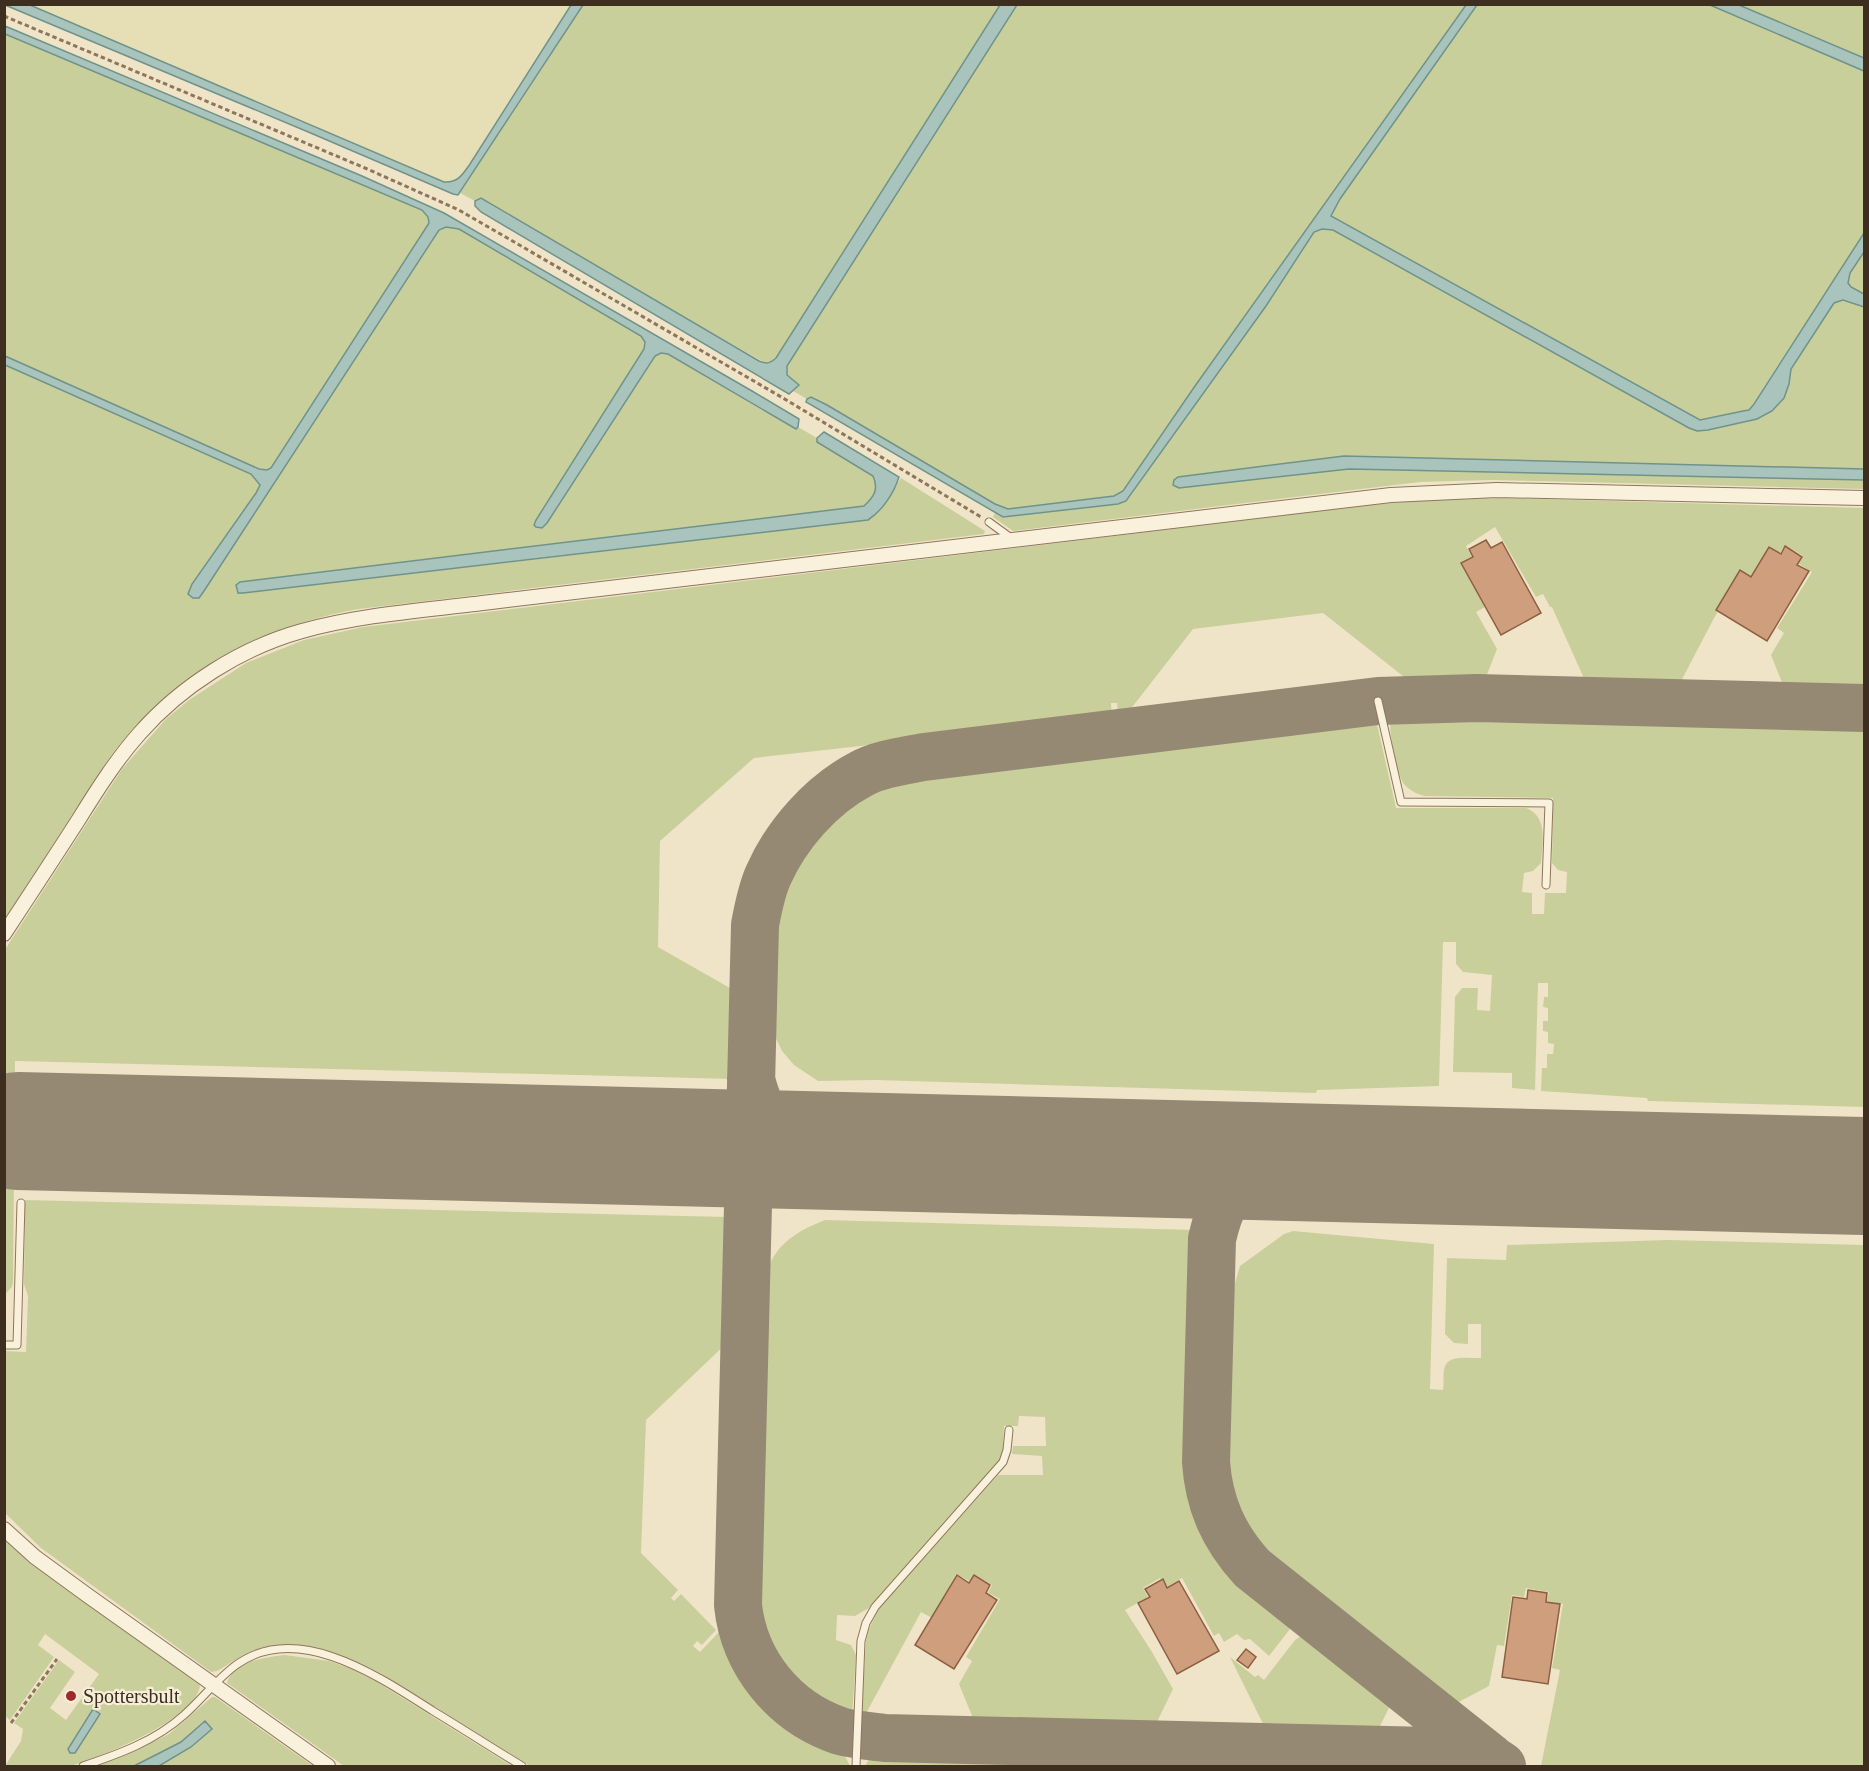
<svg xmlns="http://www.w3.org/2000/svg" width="1869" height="1771" font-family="'Times New Roman',serif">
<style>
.farmland{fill:#e6deb5}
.green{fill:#c9cf9b}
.water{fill:#a9c4bc;stroke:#6f938a;stroke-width:1.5}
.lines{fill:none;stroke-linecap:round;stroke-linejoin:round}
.taxiway{stroke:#968974;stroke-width:48}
.runway{stroke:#968974;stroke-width:118}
.building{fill:#cf9f7d;stroke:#8d5f41;stroke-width:1.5}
.service-casing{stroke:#8d765c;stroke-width:9}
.minor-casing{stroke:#8d765c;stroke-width:16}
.path{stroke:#8d765c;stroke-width:3;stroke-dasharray:4.5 3;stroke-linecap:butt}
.service{stroke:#faf1dc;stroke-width:7}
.minor{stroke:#faf1dc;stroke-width:14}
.poi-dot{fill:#9e2a2b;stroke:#f7eed8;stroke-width:2}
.labels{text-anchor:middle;stroke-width:4.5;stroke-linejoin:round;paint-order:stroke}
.poi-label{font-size:20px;fill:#3d2e20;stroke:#f7eed8;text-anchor:start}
</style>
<rect width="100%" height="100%" fill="#f0e4c8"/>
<path class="farmland" d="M30,5H571L470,164L460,178L452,182H444Z"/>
<path class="green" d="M583,5H1000L776,358L767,364L477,199L475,201L460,193Z
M1017,5H1466L1195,386L1123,491L1114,496L1008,509L995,504L827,405L811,397L807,399L793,391L799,385L787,375V366Z
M1477,5H1710L1864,71V233L1749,410L1700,420L1692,417L1331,216L1340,199Z
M1739,5H1864V58Z
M5,34L422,210L428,217L429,223L271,468L267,470L259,469L5,356Z
M446,227L459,229L641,336L645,342L644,349L534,525L655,356L661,353L668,354L796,429L798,427L817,438L818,442L873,475C879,489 874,497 864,506L854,508L240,582L236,585V590L514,562L868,520L891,494L901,478L985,531L984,534L359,609C273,624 193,663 134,728C111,752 94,781 76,809C52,846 28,883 5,919V365L251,474L260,485L256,493L192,584L199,598L439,230Z
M1322,229L1333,230L1697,431L1757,419L1772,411L1789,384L1791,369L1834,303C1845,299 1854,302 1864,307V469L1344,456L1178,477L1174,480L1179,488L1349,469L1864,480V489L1490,480L1420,482L1013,531L993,517L995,513L1003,517L1126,501L1266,306L1314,232Z
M1864,252V294L1851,287L1848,283L1850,273Z
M1503,498L1864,508V691L1785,690L1771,655L1784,633L1777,628L1812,572L1799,564L1803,556L1785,545L1780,553L1769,546L1743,589L1734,584L1713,620L1678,687L1587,685L1552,607H1550L1543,594L1536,597L1495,527L1466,546L1472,557L1460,563L1485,607L1476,612L1497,649L1484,682L1413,684L1323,613L1193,629L1126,715L1118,716L1117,703H1111L1112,718L754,758L660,841L658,947L737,992L733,1079L15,1061L13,1282L12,1287L5,1294L4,951L122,769L166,719L189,700L246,663L304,640L363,627L1370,505L1426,500Z
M1485,715L1864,724V1107L1648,1101L1647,1098L1541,1091L1542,1068H1547V1054H1553L1554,1044L1548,1043V1032L1543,1031V1021H1548V1008L1543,1007L1544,997H1548V983H1538L1535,1090L1512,1088V1073L1453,1072L1455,997L1462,988H1478L1477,1010L1490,1011L1492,975L1463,972L1456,964V942H1443L1439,1086L1317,1090L1316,1093L875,1080L818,1081L794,1065L782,1051L769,1024C772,964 766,895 806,845C820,827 840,808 860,797C909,771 987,766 1042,759C1153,745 1265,733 1376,720L1396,808H1526C1549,817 1542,843 1541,863L1533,871L1524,873L1522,892L1532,893V914H1544L1545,893H1566L1567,872L1558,870L1552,863L1553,798L1425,796C1417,794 1410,791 1404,784C1396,773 1389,732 1390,718Z
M25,1200L727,1217L730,1230L728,1342L646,1420L641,1553L678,1590L671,1598L674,1601L681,1594L716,1630L702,1645L697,1641L693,1646L700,1652L719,1632L727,1641L748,1680L765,1702L789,1723L845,1756L850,1766H530L382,1674C342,1654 293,1634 249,1652C238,1657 228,1665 217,1671L211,1672L41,1548L5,1513L4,1351L26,1352L28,1296L24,1284Z
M825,1220L1195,1230L1190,1466L1197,1509L1217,1551L1237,1576L1289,1620L1290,1629L1269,1656L1250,1639L1244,1640L1237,1634L1224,1642L1219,1633L1214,1636L1182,1578L1165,1588L1160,1578L1143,1588L1148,1597L1125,1610L1152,1652L1173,1689L1154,1728L975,1723L959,1684L972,1661L966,1657L1000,1599L988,1593L992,1585L974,1575L969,1581L956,1574L932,1618L921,1612L863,1719L861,1720L866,1641L869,1629L879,1608L998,1475H1043L1042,1456L1012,1454L1013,1446H1046L1045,1417L1019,1416L1018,1426H1004L1003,1450L999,1461L869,1608L855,1616L837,1615L836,1640L851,1645L856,1655L852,1716C796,1697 766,1665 756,1606L763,1283C772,1247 792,1233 825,1220Z
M1293,1231L1434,1244L1430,1389L1443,1390C1444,1384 1443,1376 1444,1370C1446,1353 1469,1359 1481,1358V1324H1468V1344L1454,1343L1445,1334L1447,1258L1506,1260L1507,1245L1668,1240L1864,1245V1766H1541L1560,1670L1552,1668L1563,1604L1547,1601L1549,1592L1526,1588L1524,1597L1512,1595L1504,1646L1497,1645L1489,1686L1453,1705L1261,1553L1244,1534L1227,1500L1223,1464L1228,1308L1240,1266L1284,1234Z
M4,1540L30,1563L200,1685C197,1719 99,1758 70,1766C54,1770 22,1766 5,1766L21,1741L23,1729L14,1723L59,1660L75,1672L50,1708L66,1720L99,1674L45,1634L38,1645L54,1657L10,1720L5,1716Z
M1304,1634L1309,1635L1385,1694L1389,1708L1380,1726L1369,1731L1266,1730L1230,1657L1255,1677L1258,1675L1264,1680L1295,1640Z
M285,1655L329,1661L352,1669L377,1682L512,1766H344L227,1683C233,1661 267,1657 285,1655Z
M212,1697H215L313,1766H159L191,1747L212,1729L205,1721L181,1742L134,1766H96L143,1747L169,1734Z
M877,1754L1339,1766H865L871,1756Z"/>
<path class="water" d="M5,5H30L444,182C458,183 463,174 470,164L571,5H583L458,195L453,194L313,134Z
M1000,5H1017L787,366V375L799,385L789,394L481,212L475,206V201L481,198L759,361C767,364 769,364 776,358Z
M1466,5H1477L1340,199L1331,216L1700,420L1743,411L1749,410L1754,404L1864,233V252L1850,273L1848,283L1851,287L1864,294V307L1843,300L1834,303L1791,369L1789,384L1784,398L1772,411L1757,419L1708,430L1697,431L1689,428L1333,230L1322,229L1314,232L1266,306L1126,501L1118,504L1003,517L806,402L807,399L811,397L827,405L995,504L1008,509L1114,496L1123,491L1195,386Z
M1710,5H1739L1864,58V71Z
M5,26L362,176L444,213L752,391L799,419L798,427L796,429L668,354L661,353L655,356L547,523L542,528L536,527L534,525L536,520L644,349L645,342L641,336L459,229L446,227L439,230L204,591L199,598H193L188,594L192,584L256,493L260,485L251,474L5,365V356L259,469L267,470L271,468L429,223L428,217L422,210L5,34Z
M824,432L899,477C894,493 882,511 868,520L243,593H238L236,585L240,582L864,506C874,497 879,489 873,476L817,442V438Z
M1344,456L1864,469V480L1349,469L1179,488L1173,485L1174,480L1178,477Z
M93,1709L100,1714L75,1753H70L68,1749Z
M205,1721L212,1729L191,1747L159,1766H134L181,1742Z"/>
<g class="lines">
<path class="taxiway" d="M751,1079C761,1122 780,1140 822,1150
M1299,1162C1286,1164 1268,1165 1257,1171C1227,1186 1219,1209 1212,1239L1206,1462C1209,1505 1224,1537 1252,1568L1491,1758
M1502,1766L1490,1758L1473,1752L885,1738C870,1736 854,1735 840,1731C784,1712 744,1663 738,1605L755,925C758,909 761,892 768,876C786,835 821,795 861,774C879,764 903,761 924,757L1378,701L1477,698L1864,708"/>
<path class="runway" d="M18,1131L1864,1176"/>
</g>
<path class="building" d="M1486,540L1491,548L1502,542L1541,613L1501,635L1461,563L1473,557L1469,549Z
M1785,546L1802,557L1797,565L1809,571L1767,641L1716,610L1740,570L1751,577L1769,547L1781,554Z
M957,1575L969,1583L974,1575L990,1585L986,1593L997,1600L954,1669L915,1645Z
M1163,1579L1167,1588L1179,1581L1219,1651L1177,1674L1138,1603L1150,1597L1145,1589Z
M1528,1590L1547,1593L1546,1602L1560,1604L1548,1684L1502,1677L1513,1597L1527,1599Z
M1246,1649L1256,1657L1248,1668L1237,1660Z"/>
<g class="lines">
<defs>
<path id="service" d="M989,522L1011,538
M1378,701L1401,802L1549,803L1546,885
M4,1345H17L21,1203
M83,1766C119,1754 155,1741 184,1715C202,1699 217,1679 236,1665C298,1620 381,1678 433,1711C463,1729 492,1748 522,1766
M856,1766L861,1641L866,1623L875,1607L1003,1462L1007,1450L1009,1430"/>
<path id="minor" d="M4,934C29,896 54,858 79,819C97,790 116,760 139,734C181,686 241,648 302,631C363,614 429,610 491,602L1391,495L1497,490L1864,498
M4,1529L35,1557L87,1595L328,1766"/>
</defs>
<use href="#service" class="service-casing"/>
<use href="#minor" class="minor-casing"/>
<path class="path" d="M4,16L365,168L459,210L783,398L981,517
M11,1723L57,1659"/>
<use href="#service" class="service"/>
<use href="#minor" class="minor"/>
</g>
<circle class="poi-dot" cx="71" cy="1696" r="6"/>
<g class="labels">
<g class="poi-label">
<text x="83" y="1703">Spottersbult</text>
</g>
</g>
<rect width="1869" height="1771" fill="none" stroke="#3d2e20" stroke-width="12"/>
</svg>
